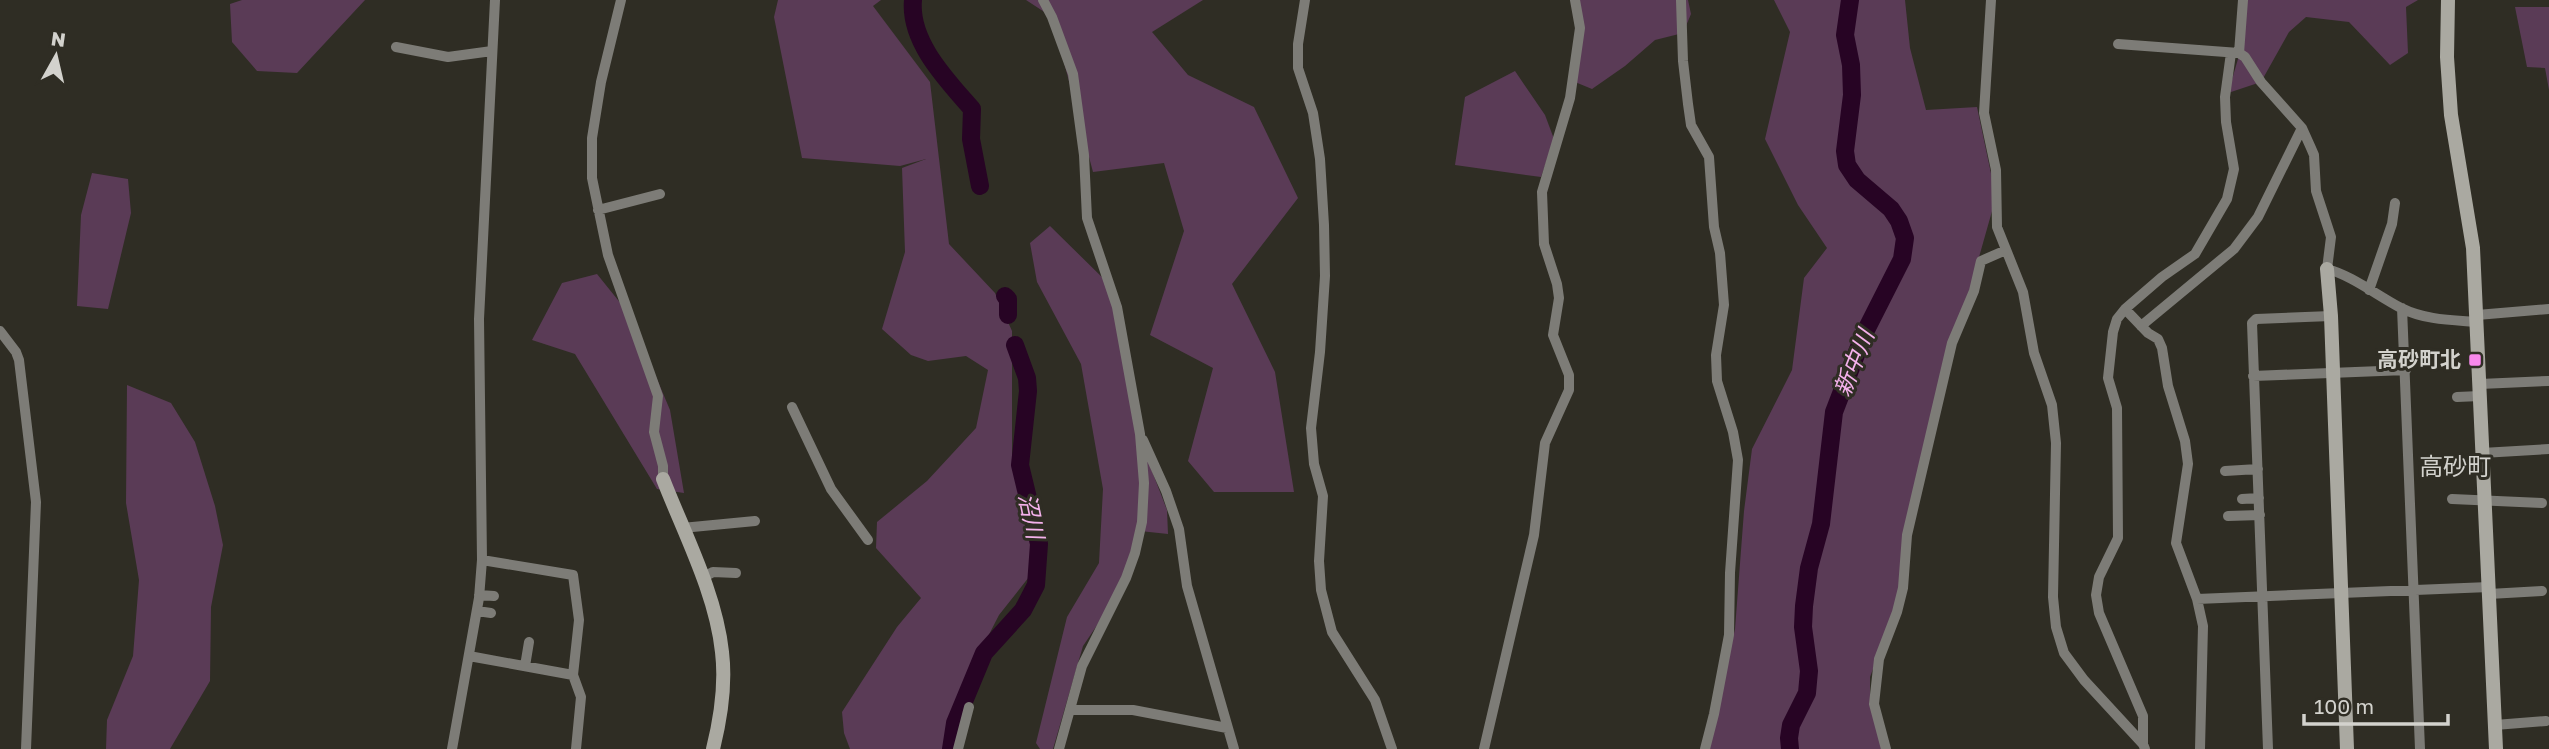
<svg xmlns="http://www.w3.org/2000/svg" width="2549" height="749" font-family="'Golos Text','Noto Sans JP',sans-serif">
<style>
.green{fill:#5a3b56}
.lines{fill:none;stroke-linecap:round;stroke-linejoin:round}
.river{stroke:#270424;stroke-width:18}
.street{stroke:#7d7c77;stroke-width:10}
.secondary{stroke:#aaa9a1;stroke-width:14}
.poi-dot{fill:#f788eb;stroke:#2f2d24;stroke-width:2.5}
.labels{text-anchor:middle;stroke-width:6;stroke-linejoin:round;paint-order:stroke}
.poi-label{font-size:21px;font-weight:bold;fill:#d3d2cd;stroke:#2f2d24;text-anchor:end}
.water-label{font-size:23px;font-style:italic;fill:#f4b1eb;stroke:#2f2d24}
.quarter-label{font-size:24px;fill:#d3d2cd;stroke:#2f2d24}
</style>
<rect width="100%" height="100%" fill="#2f2d24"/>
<path class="green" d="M242,0H365L297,73L257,71L232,42L230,4Z
M778,0H881L873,6L930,82L949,244L995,293L1012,331V459L1041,511L1029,577L999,615L957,697L948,749H850L844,733L842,712L897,627L921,598L876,548L877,522L927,481L976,428L988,370L966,356L928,361L911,355L882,329L905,252L902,168L926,159L900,166L802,158L774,17Z
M1026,0H1203L1152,32L1188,75L1254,107L1298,198L1232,284L1275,372L1294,492H1214L1188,461L1213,368L1150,335L1184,231L1164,163L1093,172L1052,17Z
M1575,0H1688L1691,14L1683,33L1655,40L1625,66L1592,89L1575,82Z
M1774,0H1905L1910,48L1926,110L1977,107L1996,197L1946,374L1908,528L1903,588L1870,677V702L1882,749H1708L1735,629L1744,511L1752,449L1792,370L1804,278L1827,248L1798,205L1765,139L1790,32Z
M2247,0H2418L2406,7L2408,53L2390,65L2349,22L2306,17L2289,32L2261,82L2228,93L2238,59Z
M2515,7H2549V90L2545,68L2527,67Z
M1515,71L1545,115L1554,139L1541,177L1455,165L1465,97Z
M92,173L128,179L131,213L108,309L77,306L81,215Z
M1050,226L1110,285L1140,440L1167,510L1168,534L1140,531L1133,572L1083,646L1053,749H1040L1036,743L1067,617L1099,563L1103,489L1081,364L1037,282L1030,243Z
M597,274L630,315L670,410L684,493L657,489L575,354L532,340L562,283Z
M127,385L171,403L195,442L215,506L223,545L211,607L210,681L170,749H106L107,720L133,656L139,580L126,503Z"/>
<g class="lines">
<path class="river" d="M913,0C909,42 947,80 972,109L971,139L980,186
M1005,296L1008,299V315
M951,749L955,723L984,653L1023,610L1036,585L1039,544L1020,465L1028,391L1027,378L1015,345
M1790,749L1789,738L1791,725L1807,693L1809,671L1803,627L1804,606L1809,568L1821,524L1834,412L1864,334L1902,259L1905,238L1899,221L1891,209L1857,180L1847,165L1845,151L1852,95L1851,65L1845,35L1850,0"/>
<path class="street" d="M621,0L601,82L592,138V178L608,255L658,396L654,432L663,466V479
M1043,0L1052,17L1073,74L1084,155L1087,218L1117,307L1140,434L1144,483L1142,522L1135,553L1126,578L1082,666L1059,749
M1305,0L1298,44V68L1313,113L1320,159L1324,225L1325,276L1320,352L1311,428L1314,464L1323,496L1319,561L1321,590L1332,632L1375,700L1392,749
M1681,0L1683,61L1688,104L1691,125L1709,157L1714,227L1720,253L1724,305L1716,355L1717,381L1733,432L1738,460L1730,573L1729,635L1714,714L1705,749
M1991,0L1984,113L1996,170L1997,227L2023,292L2034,353L2052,405L2056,443L2053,597L2056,627L2064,653L2084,680L2143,744L2145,749
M2118,44L2239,53L2245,57L2261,82L2302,128L2311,148L2314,155L2316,191L2331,237L2327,269C2351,275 2378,296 2401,308C2425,320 2451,320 2477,322
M396,47L448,57L492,51
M2239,53L2243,0
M598,210L660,194
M2369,290L2392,224L2395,203
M2402,308L2420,749
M2125,309L2148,333L2158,339L2162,348L2168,386L2185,441L2188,464L2176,543L2197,599L2203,626L2200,749
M2477,315L2549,309
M2141,326L2234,249L2258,217L2302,128
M0,331L16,352L19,360L36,502L26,749
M2253,376L2406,370
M2480,384L2548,381
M2457,397L2480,396
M792,407L831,489L868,540
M1143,440L1166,491L1179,529L1187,586L1234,749
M2482,453L2549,449
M2225,471L2258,469
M2242,499L2259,498
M2452,499L2542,503
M2228,516L2260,515
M682,528L755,521
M482,560L573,575L579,620L573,675L581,697L576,749
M702,578L713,572L736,573
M2489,594L2542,591
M479,595L494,596
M2197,599L2489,587
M477,611L491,613
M469,656L573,675
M525,666L529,642
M1070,710H1133L1227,728
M2495,725L2546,721
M2143,744V716L2099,613L2096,595L2099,577L2118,538L2117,408L2108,378L2113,332L2117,319L2125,309L2162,277L2195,254L2227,199L2234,169L2226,122L2225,97L2231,53
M452,749L479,598L482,560L479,319L495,0
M958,749L969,707
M1484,749L1534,535L1545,443L1569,390V375L1553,335L1559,298L1557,284L1544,244L1542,192L1570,98L1580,28L1575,0
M1886,749L1874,704L1879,659L1897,612L1903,588L1907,535L1952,343L1974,291L1981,261L2006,250
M2268,749L2252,323L2256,319L2331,316"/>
<path class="secondary" d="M2448,0L2447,57L2451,115L2473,248L2496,749
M2327,269L2331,316L2347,749
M663,479C684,533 716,594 722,652C726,685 721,717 713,749"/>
</g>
<rect class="poi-dot" x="2468" y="353" width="14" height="14" rx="3.5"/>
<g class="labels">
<g class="poi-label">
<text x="2461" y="367">高砂町北</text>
</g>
<g class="water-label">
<text transform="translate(1854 363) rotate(-68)" y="8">新中川</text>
<text transform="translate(1031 516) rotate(78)" y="8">沼川</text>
</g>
<g class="quarter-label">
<text x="2455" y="475">高砂町</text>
</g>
</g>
<g transform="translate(56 56) rotate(8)" stroke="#2f2d24" stroke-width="5" paint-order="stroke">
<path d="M0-5L12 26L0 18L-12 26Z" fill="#d3d2cd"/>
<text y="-10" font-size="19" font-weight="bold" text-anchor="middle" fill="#d3d2cd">N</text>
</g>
<path d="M2304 714v10h144v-10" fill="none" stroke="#d3d2cd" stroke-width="3.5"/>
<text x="2314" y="714" font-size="21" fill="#d3d2cd" stroke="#2f2d24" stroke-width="5" paint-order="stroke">100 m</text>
</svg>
